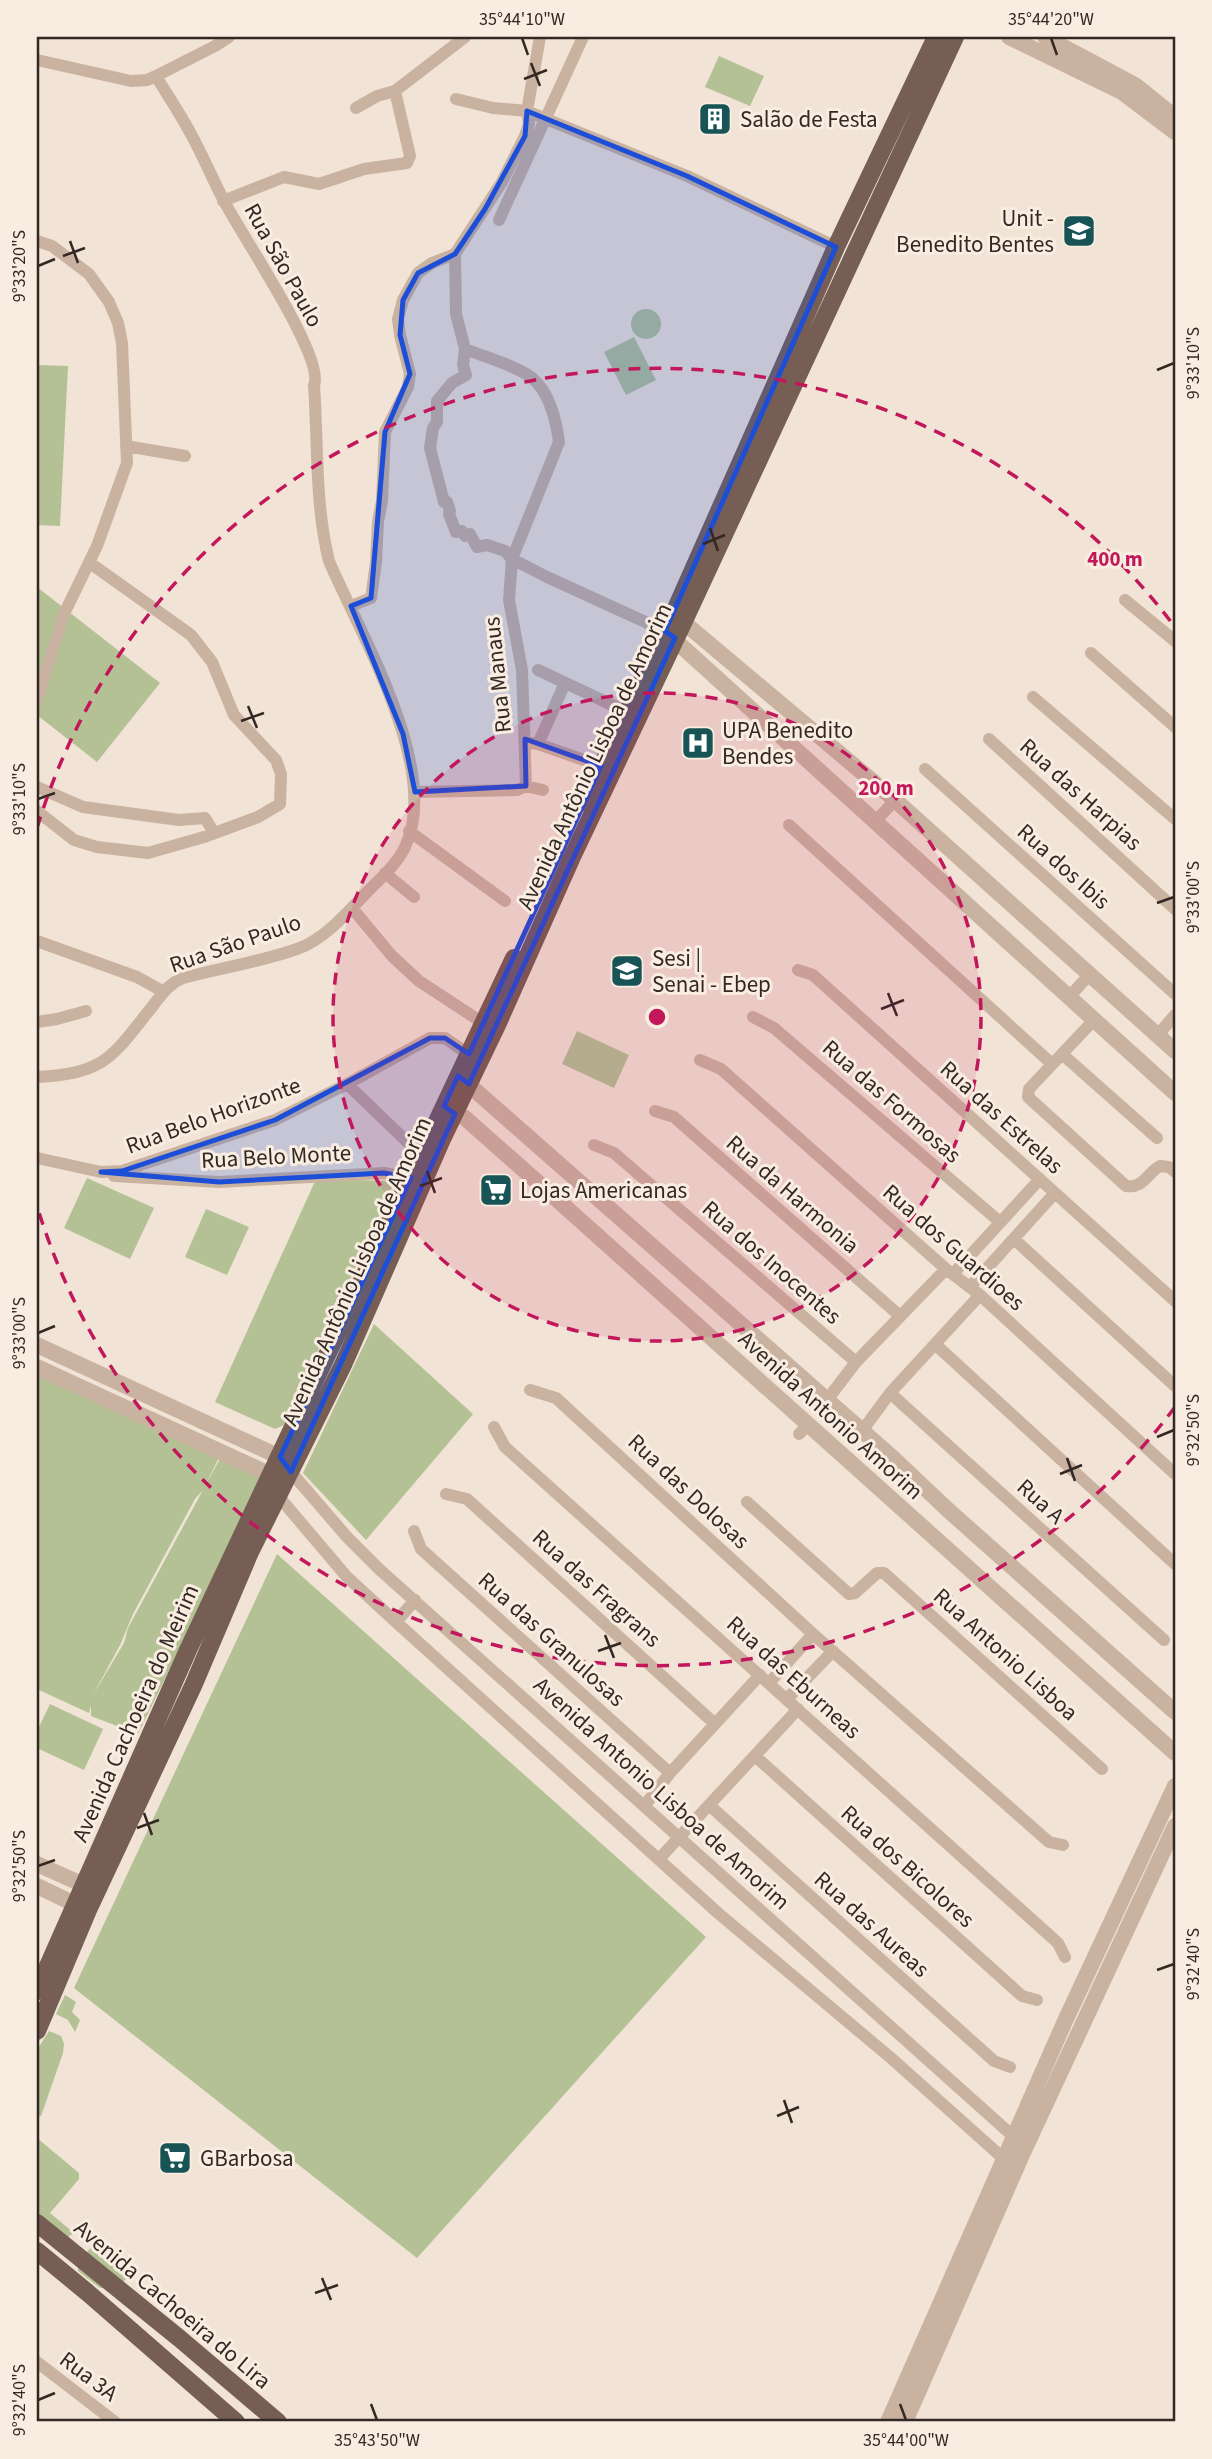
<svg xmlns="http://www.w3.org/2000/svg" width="1212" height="2459" font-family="'Source Sans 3',sans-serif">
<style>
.green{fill:#b3c195;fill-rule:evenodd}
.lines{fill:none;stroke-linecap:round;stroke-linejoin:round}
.minor{stroke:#cab2a1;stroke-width:12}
.tertiary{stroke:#cab2a1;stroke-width:16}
.primary{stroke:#765e54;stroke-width:18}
.marked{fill:#1d4ed8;fill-opacity:0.2;stroke:#1d4ed8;stroke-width:5;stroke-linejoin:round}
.ticks{fill:none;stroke:#332824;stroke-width:2.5}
.ring{fill:none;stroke:#c2185b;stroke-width:3.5;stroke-dasharray:12 9}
.labels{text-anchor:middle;stroke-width:6;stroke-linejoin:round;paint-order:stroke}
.poi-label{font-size:23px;fill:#332824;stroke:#f9ede1;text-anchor:start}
.street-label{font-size:23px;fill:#332824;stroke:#f9ede1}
.centre{fill:#c2185b;stroke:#f9ede1;stroke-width:3.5}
.ring-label{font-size:21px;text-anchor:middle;font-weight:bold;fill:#c2185b;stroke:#f9ede1;stroke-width:6;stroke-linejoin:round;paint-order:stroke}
.neatline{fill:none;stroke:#332824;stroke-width:2.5}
.ticks-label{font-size:18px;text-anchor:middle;fill:#332824}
</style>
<rect width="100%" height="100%" fill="#f1e3d5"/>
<path class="green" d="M719,56L764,76L750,106L705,87Z
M631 324a15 15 0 1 1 30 0a15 15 0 1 1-30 0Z
M634,337L656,380L626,395L604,352Z
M37,365L68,366L60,526L37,525Z
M37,587L160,683L97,762L37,715Z
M577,1031L629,1055L614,1088L562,1064Z
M87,1178L154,1208L130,1259L64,1228Z
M316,1179L392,1181L393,1185L284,1425L275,1429L215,1402Z
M206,1209L249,1227L227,1275L185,1257Z
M374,1324L473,1414L366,1540L303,1473Z
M37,1373L221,1454L204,1487L224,1452L265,1474L138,1734L91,1716V1706L89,1713L37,1689ZM203,1490L128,1628L124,1643L93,1695L120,1645L133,1614L195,1499Z
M277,1554L706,1937L417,2258L74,1988Z
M50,1704L103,1729L84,1770L37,1748V1731Z
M65,1995L76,2002L72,2012L80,2020L75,2032L68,2020L56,2014Z
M49,2031L61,2036L64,2044L63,2053L41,2116L37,2117V2050Z
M37,2138L79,2173V2179L50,2213L74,2233L62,2241L37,2228Z
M91,2247L127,2278L120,2285L100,2288L78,2271V2264Z"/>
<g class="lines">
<path class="minor" d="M37,60L131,81L147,80L156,76C168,96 181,115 192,136C203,156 212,178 223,199C238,230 326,358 314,385C318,443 315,505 329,561C360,634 442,770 405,847C397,864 380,879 367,892C348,912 324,940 297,949C260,962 221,968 183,978C168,984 162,994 152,1007C111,1058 106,1073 37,1077
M156,76L215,46L229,37
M456,99L493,108L527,111L546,119L687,176L836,247
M356,108L377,96L395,91L465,37
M223,201L284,177L319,184L364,169L407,163L410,156L395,91
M499,220L583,37
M37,241L52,246L89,274L109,302L118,323L122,343L127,463L97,546L64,614L37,700
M465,349L463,365L466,375L452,383L437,401V422L433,428L430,448L444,502H447L450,511L449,514L456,532L462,531L465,536L470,534L477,547L487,545L505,551L512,559L547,577L665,631
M126,446L185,456
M1125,600L1175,641
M351,606L371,598L376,562L378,522L382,501L385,432L408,387L410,374L400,335L398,319L403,300L418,273L432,263L455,254
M1091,653L1175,727
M538,670L627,712
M1033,697L1175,819
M989,739L1175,909
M525,742L538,744L601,766
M538,744L565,683
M925,769L1175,994
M526,786L522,670L509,600L512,559L559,442C556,420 550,392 531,377C517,366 482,356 465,349L456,314L455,254L502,182L525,136L529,124L527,111L540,37
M37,787L83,807L179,820L205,818L214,833
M415,792L517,790L526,786L543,790
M37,811L74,840L97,847L148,853L204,837L258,817L280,804L281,774L276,760L234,715L212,662L191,635L90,563
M874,823L895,800
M789,825L1052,1064
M409,831L505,901
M385,873L414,897
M352,908L392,956L419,981L483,1023
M37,941L137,977L164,992
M798,970L813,975L1175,1301
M1070,996L1091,973
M753,1017L774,1028L1000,1222
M1094,1020L1029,1089L1028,1097L1126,1186C1143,1189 1147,1173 1160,1166L1169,1167L1175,1172
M37,1022L57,1019L86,1011
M1158,1035L1175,1015
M1062,1054L1157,1138
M700,1060L721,1069L946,1269L980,1295L1175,1474
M347,1084L422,1156
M655,1111L674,1117L900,1316
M594,1145L614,1153L856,1362
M37,1158L101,1172L122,1171L275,1120L347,1084L430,1038H445L468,1054
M114,1176L219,1182L384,1173L411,1178
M1015,1240L1175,1386
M953,1274L1040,1179
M970,1287L1055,1193
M936,1345L1175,1564
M530,1390L556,1398L813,1634L1049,1842L1063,1845
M890,1393L1164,1640
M827,1400L856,1362L946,1269
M494,1427L505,1447L1058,1943L1065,1957
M862,1431L890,1393L980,1295
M799,1434L808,1425
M291,1472L347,1537L379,1569L1014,2137
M446,1494L467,1499L714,1723
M279,1497L347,1577L396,1622L718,1913L891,2058L1004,2159
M747,1502L849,1594L855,1593L877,1573H884L1102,1769
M414,1531L421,1549L670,1773
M396,1622L415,1600
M769,1683L813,1634
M787,1699L833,1651
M755,1756L1022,1996L1037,2000
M645,1805L670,1773L760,1675
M709,1805L994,2061L1010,2067
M659,1859L798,1709
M37,2362L115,2422"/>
<path class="tertiary" d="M1009,37L1122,92L1175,132
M1045,37L1135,85L1175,117
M675,615L895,800L1175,1051
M667,633L1175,1093
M460,1077L893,1458L948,1510L1175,1712
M446,1107L465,1118L543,1187L1175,1753
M37,1345L280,1457L286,1465
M37,1367L271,1475L275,1485
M37,1864L95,1890
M37,1886L85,1909
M888,2422L1065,2021L1175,1786
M905,2422L1021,2157L1175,1826"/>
<path class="primary" d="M585,802L674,613L836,247L936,37
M37,1991L188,1650L514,958
M37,2031L88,1910L193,1686L250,1552L343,1365L443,1137L497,1025L571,859L683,623L955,37
M37,2223L179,2338L278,2422
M37,2251L88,2293L236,2422"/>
</g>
<path class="marked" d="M527,111L687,176L836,247L665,631L675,638L669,651L469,1084L458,1076L444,1106L455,1114L291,1472L280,1457L411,1178L384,1173L219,1182L101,1172L122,1171L275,1120L430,1038H445L469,1054L601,766L525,739L526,786L415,792L403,734L351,606L371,598L385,432L410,374L400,335L403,300L418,273L455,254L485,209L525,136Z"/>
<path class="ticks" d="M522,38L528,55M1051,38L1057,55M531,63L540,86M524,79L547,70M70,241L78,263M63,256L85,248M38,266L55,259M1157,370L1174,363M710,528L718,551M703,544L725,535M248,706L257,728M241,721L264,713M38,799L55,793M1157,903L1174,897M888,993L897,1016M881,1009L904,1000M427,1171L435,1193M420,1186L442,1178M38,1333L55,1326M1157,1437L1174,1430M1067,1458L1075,1481M1060,1474L1082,1465M605,1635L614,1658M598,1651L621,1643M144,1813L152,1835M137,1828L159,1820M38,1866L55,1860M1157,1970L1174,1964M784,2100L792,2123M777,2116L799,2107M322,2278L331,2300M315,2293L338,2285M38,2400L55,2393M371,2404L377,2420M900,2404L906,2420"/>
<circle cx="657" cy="1017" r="324" fill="#c2185b" fill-opacity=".12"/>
<g class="ring">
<circle cx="657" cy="1017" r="324"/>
<path d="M1175 1407A648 648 0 0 1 37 1206M37 828A648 648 0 0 1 1175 627"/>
</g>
<defs>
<symbol id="building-square" viewBox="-11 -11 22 22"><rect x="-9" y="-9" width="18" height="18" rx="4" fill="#185456" stroke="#f9ede1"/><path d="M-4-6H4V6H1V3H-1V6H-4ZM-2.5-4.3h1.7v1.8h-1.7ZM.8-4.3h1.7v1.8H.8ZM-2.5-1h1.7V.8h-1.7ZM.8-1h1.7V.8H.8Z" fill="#fff"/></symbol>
<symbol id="university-square" viewBox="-11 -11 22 22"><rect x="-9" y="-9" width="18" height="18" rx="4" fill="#185456" stroke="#f9ede1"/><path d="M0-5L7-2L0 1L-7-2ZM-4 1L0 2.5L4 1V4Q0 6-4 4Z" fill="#fff"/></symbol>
<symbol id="hospital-square" viewBox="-11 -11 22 22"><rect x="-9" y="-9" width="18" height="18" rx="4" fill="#185456" stroke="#f9ede1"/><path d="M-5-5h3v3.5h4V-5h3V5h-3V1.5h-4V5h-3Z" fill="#fff"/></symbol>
<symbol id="school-square" viewBox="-11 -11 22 22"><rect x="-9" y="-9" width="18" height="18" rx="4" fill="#185456" stroke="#f9ede1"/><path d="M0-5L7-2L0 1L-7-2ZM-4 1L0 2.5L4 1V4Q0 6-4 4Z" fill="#fff"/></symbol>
<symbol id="supermarket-square" viewBox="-11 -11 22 22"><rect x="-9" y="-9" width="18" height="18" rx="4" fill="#185456" stroke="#f9ede1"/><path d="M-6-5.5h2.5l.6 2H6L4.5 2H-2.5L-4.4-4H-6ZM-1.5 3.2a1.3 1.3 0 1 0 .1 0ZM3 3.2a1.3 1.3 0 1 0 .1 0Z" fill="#fff"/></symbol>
</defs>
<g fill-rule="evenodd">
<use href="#building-square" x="696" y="100" width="38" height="38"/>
<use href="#university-square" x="1060" y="212" width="38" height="38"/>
<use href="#hospital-square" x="679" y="724" width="38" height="38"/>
<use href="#school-square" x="608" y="952" width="38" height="38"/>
<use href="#supermarket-square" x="477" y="1171" width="38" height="38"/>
<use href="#supermarket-square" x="156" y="2139" width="38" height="38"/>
</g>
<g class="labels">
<g class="poi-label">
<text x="740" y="127">Salão de Festa</text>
<text x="1054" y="226" text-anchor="end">Unit -<tspan x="1054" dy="26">Benedito Bentes</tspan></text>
<text x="722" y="738">UPA Benedito<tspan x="722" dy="26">Bendes</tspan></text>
<text x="652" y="966">Sesi |<tspan x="652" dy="26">Senai - Ebep</tspan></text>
<text x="520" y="1198">Lojas Americanas</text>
<text x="200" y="2166">GBarbosa</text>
</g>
<g class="street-label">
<text transform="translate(284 265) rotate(61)" y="8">Rua São Paulo</text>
<text transform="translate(497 675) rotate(-96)" y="8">Rua Manaus</text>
<text transform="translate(594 756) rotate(-65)" y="8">Avenida Antônio Lisboa de Amorim</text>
<text transform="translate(1081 794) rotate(42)" y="8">Rua das Harpias</text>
<text transform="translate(1064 866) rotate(42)" y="8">Rua dos Ibis</text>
<text transform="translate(235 943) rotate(-19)" y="8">Rua São Paulo</text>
<text transform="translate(892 1101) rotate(41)" y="8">Rua das Formosas</text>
<text transform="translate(213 1115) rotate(-20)" y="8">Rua Belo Horizonte</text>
<text transform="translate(1002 1117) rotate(42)" y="8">Rua das Estrelas</text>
<text transform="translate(276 1156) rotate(-3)" y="8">Rua Belo Monte</text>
<text transform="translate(793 1194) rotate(41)" y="8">Rua da Harmonia</text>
<text transform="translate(954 1247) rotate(41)" y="8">Rua dos Guardioes</text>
<text transform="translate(772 1262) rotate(41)" y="8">Rua dos Inocentes</text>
<text transform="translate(356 1271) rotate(-66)" y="8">Avenida Antônio Lisboa de Amorim</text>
<text transform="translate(831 1415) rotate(42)" y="8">Avenida Antonio Amorim</text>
<text transform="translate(689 1491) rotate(43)" y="8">Rua das Dolosas</text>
<text transform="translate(1041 1501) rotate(42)" y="8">Rua A</text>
<text transform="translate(597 1588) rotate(42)" y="8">Rua das Fragrans</text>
<text transform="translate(552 1639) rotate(42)" y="8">Rua das Granulosas</text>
<text transform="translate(1006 1654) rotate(42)" y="8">Rua Antonio Lisboa</text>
<text transform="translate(794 1677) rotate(42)" y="8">Rua das Eburneas</text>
<text transform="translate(135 1713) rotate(-66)" y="8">Avenida Cachoeira do Meirim</text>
<text transform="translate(662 1793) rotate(42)" y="8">Avenida Antonio Lisboa de Amorim</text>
<text transform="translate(908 1866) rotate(42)" y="8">Rua dos Bicolores</text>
<text transform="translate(872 1924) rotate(42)" y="8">Rua das Aureas</text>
<text transform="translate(173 2304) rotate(40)" y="8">Avenida Cachoeira do Lira</text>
<text transform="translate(89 2376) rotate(37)" y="8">Rua 3A</text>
</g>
</g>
<circle cx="657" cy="1017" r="10" class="centre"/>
<g class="ring-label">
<text x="1115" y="566">400 m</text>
<text x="886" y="795">200 m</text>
</g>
<rect width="1212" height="2459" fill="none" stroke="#f9ede1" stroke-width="77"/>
<rect x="38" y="38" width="1136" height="2382" class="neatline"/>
<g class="ticks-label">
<text x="522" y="25">35°44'10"W</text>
<text x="1051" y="25">35°44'20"W</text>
<text transform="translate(19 266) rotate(-90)" y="6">9°33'20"S</text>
<text transform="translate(1193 363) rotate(-90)" y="6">9°33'10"S</text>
<text transform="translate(19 799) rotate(-90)" y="6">9°33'10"S</text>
<text transform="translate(1193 897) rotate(-90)" y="6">9°33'00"S</text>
<text transform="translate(19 1333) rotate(-90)" y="6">9°33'00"S</text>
<text transform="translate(1193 1430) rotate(-90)" y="6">9°32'50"S</text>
<text transform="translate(19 1866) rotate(-90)" y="6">9°32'50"S</text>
<text transform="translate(1193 1964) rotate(-90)" y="6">9°32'40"S</text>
<text transform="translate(19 2400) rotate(-90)" y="6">9°32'40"S</text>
<text x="377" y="2446">35°43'50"W</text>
<text x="906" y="2446">35°44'00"W</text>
</g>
</svg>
